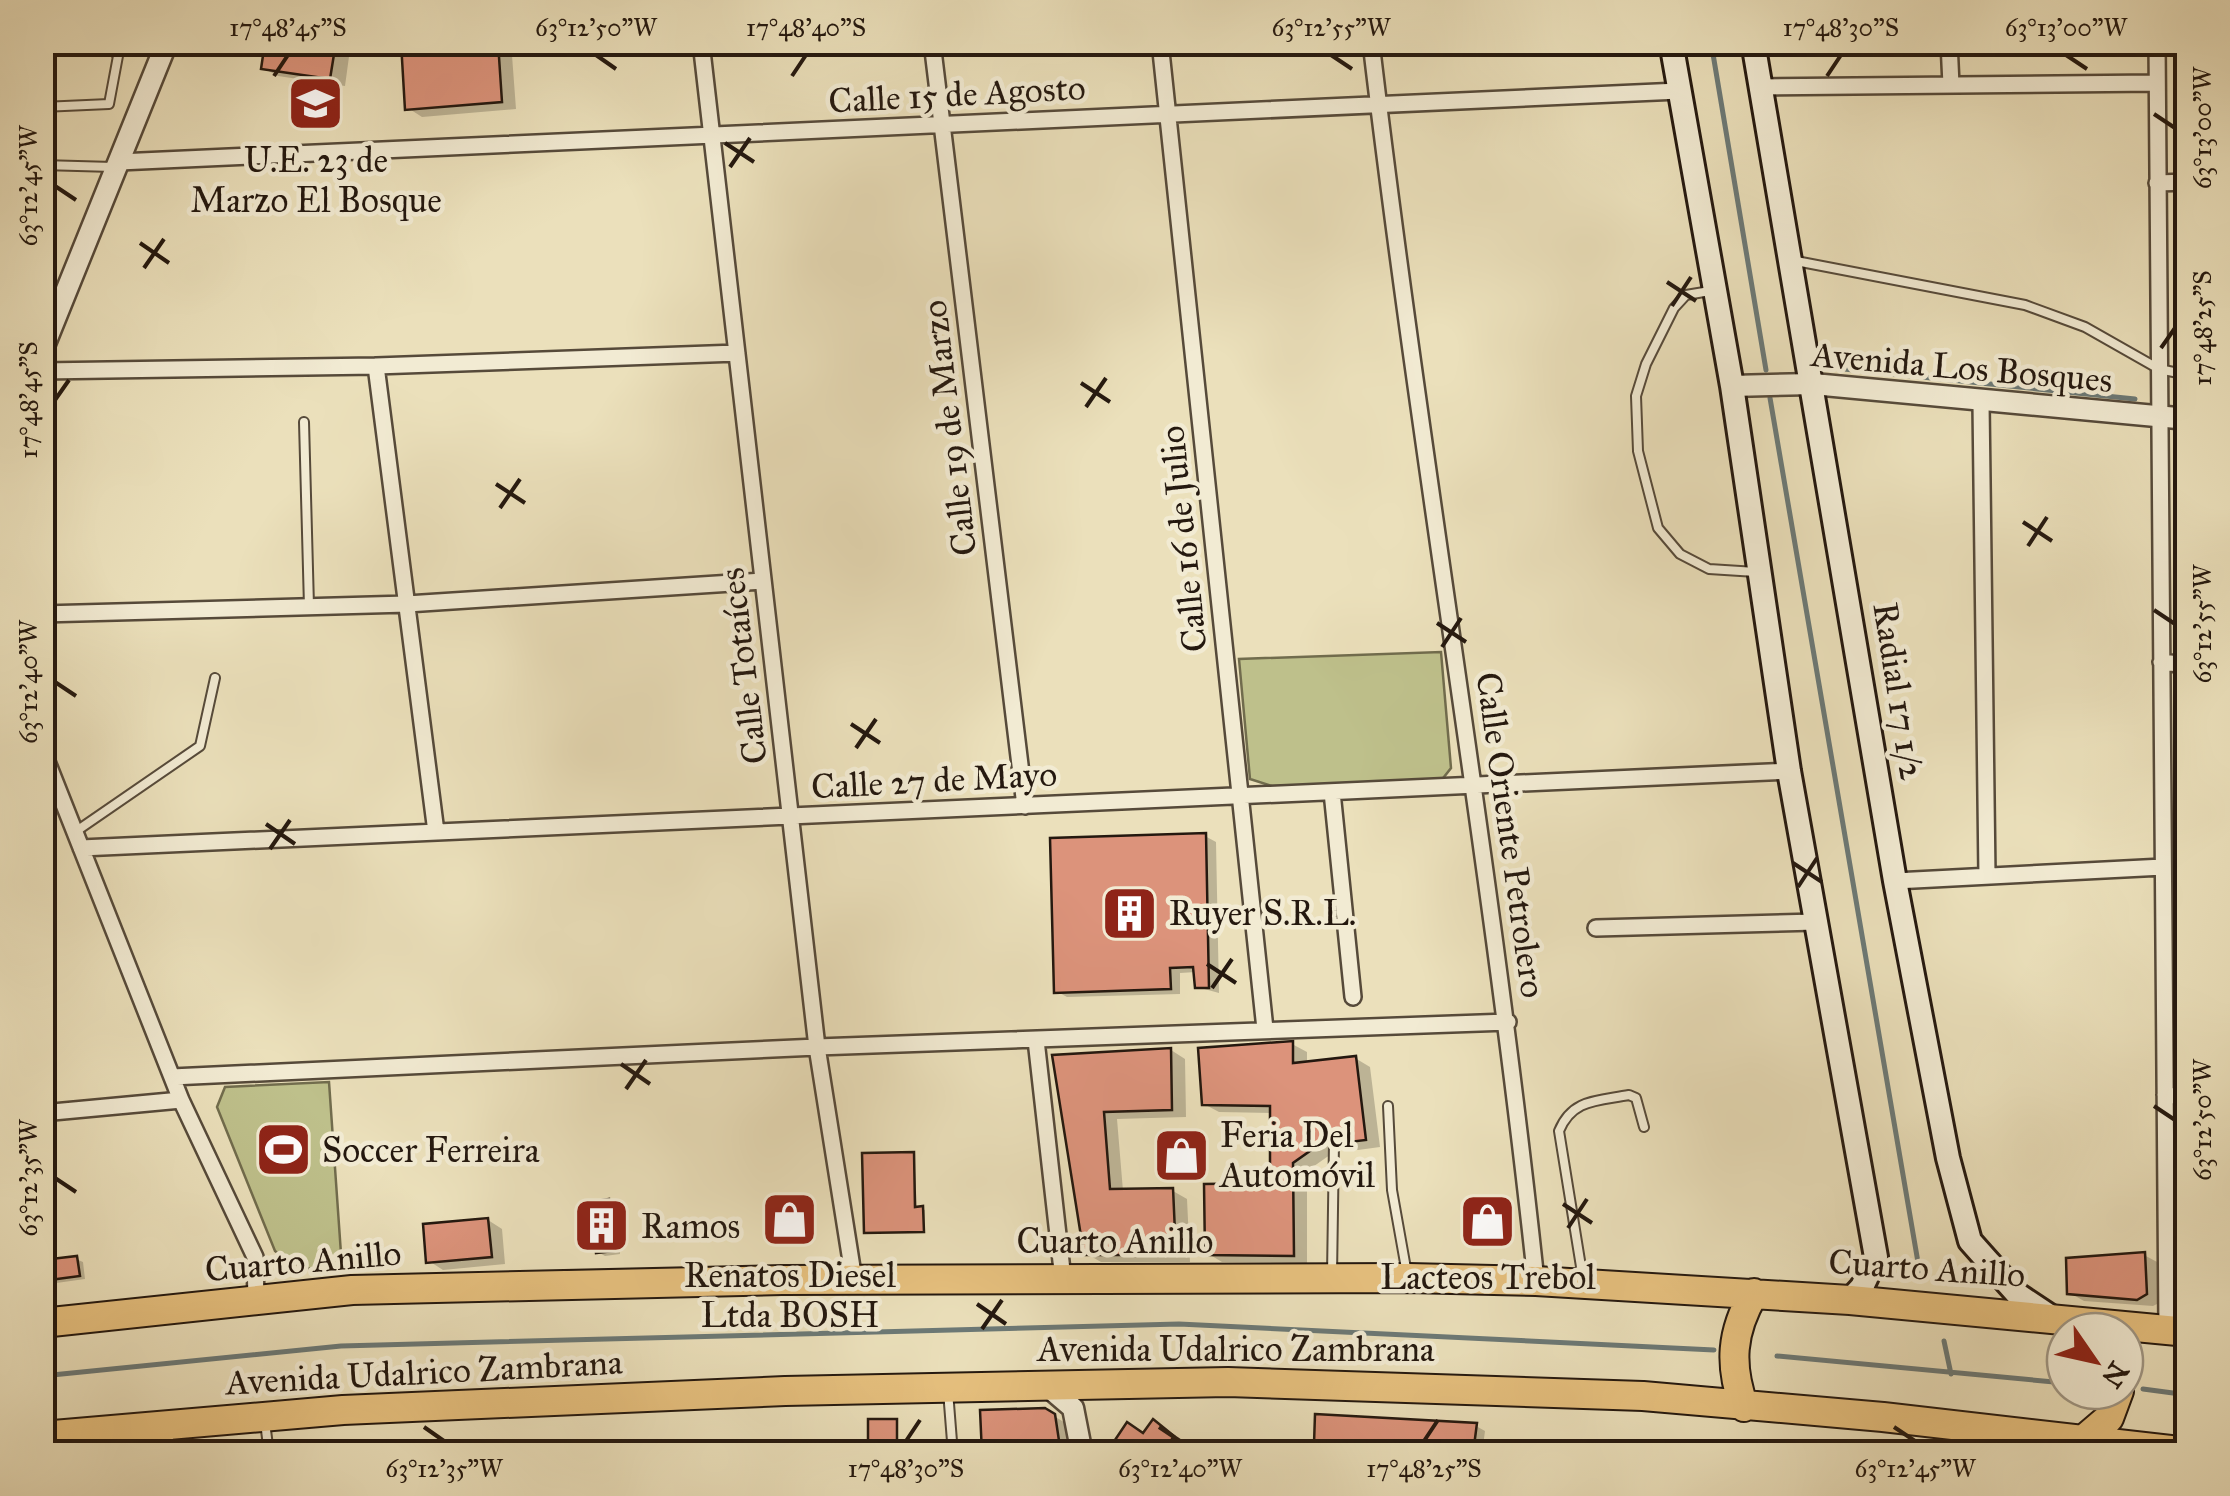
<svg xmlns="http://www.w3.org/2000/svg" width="2230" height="1496" font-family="'IM FELL Great Primer',serif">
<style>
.green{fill:#bec08b;stroke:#716c4d;stroke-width:2.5}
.shadow{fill:#0003}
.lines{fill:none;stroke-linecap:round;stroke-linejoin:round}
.stream{stroke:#6c7976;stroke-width:5}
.building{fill:#dc937b;stroke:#24180f;stroke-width:2.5}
.service-casing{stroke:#564a3a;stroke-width:12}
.minor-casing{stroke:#564a3a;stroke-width:20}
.tertiary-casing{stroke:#564a3a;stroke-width:25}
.secondary-casing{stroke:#24180f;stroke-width:28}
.trunk-casing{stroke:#24180f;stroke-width:32}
.service{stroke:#f2ebd3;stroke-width:8}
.minor{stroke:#f2ebd3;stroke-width:15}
.tertiary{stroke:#f2ebd3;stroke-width:20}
.secondary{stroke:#f2ebd3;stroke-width:22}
.trunk{stroke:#e6c07e;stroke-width:28}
.ticks{fill:none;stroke:#24180f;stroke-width:4}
.labels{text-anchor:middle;stroke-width:9;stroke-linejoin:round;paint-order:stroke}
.street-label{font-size:35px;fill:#24180f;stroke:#f2ebd3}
.poi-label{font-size:35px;fill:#24180f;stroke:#f2ebd3;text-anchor:start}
.neatline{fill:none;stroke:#24180f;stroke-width:4}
.ticks-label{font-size:25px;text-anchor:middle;fill:#24180f}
</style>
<rect width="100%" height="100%" fill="#ebe0bb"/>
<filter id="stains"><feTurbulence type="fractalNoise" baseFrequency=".002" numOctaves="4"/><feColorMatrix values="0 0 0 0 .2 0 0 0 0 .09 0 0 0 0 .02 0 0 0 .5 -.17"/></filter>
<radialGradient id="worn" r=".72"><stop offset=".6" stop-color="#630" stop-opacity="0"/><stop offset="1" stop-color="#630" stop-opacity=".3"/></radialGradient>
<path class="green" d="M1441,652L1451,768L1440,782L1272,786L1250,779L1239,659Z
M329,1082L342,1268C315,1274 296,1267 275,1251L217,1107L225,1087Z"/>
<path class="shadow" d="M267,42H351L345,86L278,76L263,68Z
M403,42H511L516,109L422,117L408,108Z
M1205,836L1216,842L1219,993L1197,987L1196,972L1180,973V994L1067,997L1056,991Z
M1292,1044L1307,1052V1064L1355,1058L1370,1067L1380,1147L1358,1150L1347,1143L1307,1171V1263L1222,1262L1207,1253L1273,1186L1272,1113L1219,1112L1204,1104Z
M1171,1050L1185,1059L1186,1117L1117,1119L1123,1191H1173L1187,1199L1190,1262H1101L1087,1254L1054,1057Z
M914,1154L917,1209L925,1210V1231L869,1233Z
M608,1202L615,1206L620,1254L605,1256L598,1252Z
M488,1220L502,1229L505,1264L443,1270L429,1261Z
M2144,1255L2159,1263L2161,1302L2153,1306L2084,1301L2070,1293Z
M76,1259L83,1262L85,1279L42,1285V1263Z
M1044,1410L1067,1424L1072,1454H983Z
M1476,1426L1485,1431L1482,1454H1399V1450L1326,1448L1317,1442Z
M1162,1427L1182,1443L1175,1454H1117L1114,1446Z
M1716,1442L1756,1445L1766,1454H1715Z"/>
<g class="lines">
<path class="stream" d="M1711,42L1766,370
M1834,368L2135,399
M1770,398L1920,1274
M2179,403L2188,404
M1944,1341L1951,1374
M1777,1356L2065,1383
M42,1376L341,1346L1179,1324L1714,1350
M2143,1389L2188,1395"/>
</g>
<path class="building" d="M265,42H336L330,79L261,69Z
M401,42H498L502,102L405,110Z
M1206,833L1209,988H1195L1193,967L1170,968L1171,989L1054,993L1050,838Z
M1293,1041V1063L1356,1056L1366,1140L1341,1143L1337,1132L1293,1163L1294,1256L1205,1255L1204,1184L1270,1183V1106L1202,1105L1198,1048Z
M1171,1048L1172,1110L1104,1112L1110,1189L1173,1188L1176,1255H1084L1052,1055Z
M914,1152L915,1207L923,1206L924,1232L864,1233L862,1153Z
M609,1199L614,1251L596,1253L590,1202Z
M488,1218L492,1257L426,1263L423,1224Z
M2145,1252L2147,1294L2137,1300L2067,1294L2066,1258Z
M77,1256L80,1276L42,1281V1260Z
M1045,1408L1055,1414L1061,1454H982L980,1410Z
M1315,1414L1477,1423L1473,1454H1396V1446L1314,1444Z
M868,1419H897V1454H868Z
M1153,1419L1174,1436L1162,1454H1122L1111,1446L1127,1422L1143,1433Z"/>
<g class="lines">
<defs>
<path id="service" d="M42,44L108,45L118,56L109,104L42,107
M42,165L113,167
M1796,261L2025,305L2085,327L2159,369L2188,375
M1710,291L1686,295L1674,308L1646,364L1636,396L1638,451L1658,528L1680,554L1709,569L1756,572
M304,422L309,606
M75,832L200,746L215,678
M1388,1106L1392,1190L1407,1274
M1332,1275L1334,1143
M1583,1279L1559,1131C1572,1099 1597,1101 1629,1095L1636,1098L1644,1127
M948,1391L953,1454
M265,1422L269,1454"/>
<path id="minor" d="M701,42L817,1047L854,1280
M932,42L1025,806
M1160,42L1265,1029
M1371,42C1420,456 1492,867 1536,1281
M1949,42L1951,85
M2157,42L2167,1329
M1760,87L2156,83
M119,162L1679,91
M2157,183L2188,182
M376,366L436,832
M42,371L376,366L737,353
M1981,403L1987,876
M42,614L407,604L763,581
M2161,662L2188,665
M42,749L181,1100L255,1257L256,1301
M1332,792L1353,997
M81,848L1789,771
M1895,881L2163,867
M1596,928L1816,922
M1036,1040L1063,1279
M172,1077L817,1047L1508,1022
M2165,1095L2188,1097
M42,1113L181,1100
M164,1427L167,1454"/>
<path id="tertiary" d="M42,351L167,42
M1732,386L1813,384L2188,419
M1046,1385L1073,1408L1082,1454"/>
<path id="secondary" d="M1671,42L1732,386L1789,771L1876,1257L1862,1287L1850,1300
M1753,42L1895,881L1948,1158L1970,1241L2018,1295L2048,1315"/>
<path id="trunk" d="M42,1323L352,1290L782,1280L1408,1278L1536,1281L1850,1300L2188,1332
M1744,1407C1729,1365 1731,1332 1754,1293
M42,1436L343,1410L785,1391L1228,1382L1643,1396L1883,1417L2188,1452
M2082,1441L2109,1418L2119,1391"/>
</defs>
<use href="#service" class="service-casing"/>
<use href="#minor" class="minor-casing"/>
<use href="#tertiary" class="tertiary-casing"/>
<use href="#secondary" class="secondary-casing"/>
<use href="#trunk" class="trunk-casing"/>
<use href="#service" class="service"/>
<use href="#minor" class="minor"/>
<use href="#tertiary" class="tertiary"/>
<use href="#secondary" class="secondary"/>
<use href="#trunk" class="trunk"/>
</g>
<path class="ticks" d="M596,55L616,69M1331,55L1352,69M2066,55L2087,69M274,76L288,55M792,76L806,55M1827,76L1841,55M2154,114L2175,128M725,143L754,162M730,167L750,138M55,186L76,200M140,243L169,263M144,268L164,239M1667,282L1696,301M1672,306L1691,277M2161,348L2175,328M1081,383L1110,402M55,400L69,380M1086,407L1106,378M496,484L525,503M500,508L520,479M2023,522L2052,541M2028,546L2047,517M2154,610L2175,624M1437,623L1466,642M1442,647L1461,618M55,682L76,696M851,724L880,743M856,748L876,719M266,824L295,844M270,849L290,820M1793,863L1822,882M1798,887L1817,858M1207,964L1236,983M1212,988L1232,959M621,1064L650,1084M626,1089L646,1060M2154,1106L2175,1120M55,1178L76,1192M1563,1204L1592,1223M1568,1228L1587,1199M977,1304L1006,1324M982,1329L1002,1300M424,1427L444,1441M1159,1427L1180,1441M1894,1427L1915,1441M906,1441L920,1420M1424,1441L1438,1420"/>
<defs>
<symbol id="school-square" viewBox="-11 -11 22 22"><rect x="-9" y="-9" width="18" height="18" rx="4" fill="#8f2418" stroke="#f2ebd3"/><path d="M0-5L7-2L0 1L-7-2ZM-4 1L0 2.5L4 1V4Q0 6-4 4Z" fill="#fff"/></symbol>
<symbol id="building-square" viewBox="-11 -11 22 22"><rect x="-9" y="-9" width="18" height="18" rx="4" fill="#8f2418" stroke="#f2ebd3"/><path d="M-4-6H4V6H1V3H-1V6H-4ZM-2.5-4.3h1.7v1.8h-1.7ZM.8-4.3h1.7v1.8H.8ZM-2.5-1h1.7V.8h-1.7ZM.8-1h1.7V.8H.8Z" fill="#fff"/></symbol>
<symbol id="stadium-square" viewBox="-11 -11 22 22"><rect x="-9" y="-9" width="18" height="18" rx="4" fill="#8f2418" stroke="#f2ebd3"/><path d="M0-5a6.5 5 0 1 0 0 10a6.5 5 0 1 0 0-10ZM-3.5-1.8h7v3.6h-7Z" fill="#fff"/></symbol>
<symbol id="shop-square" viewBox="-11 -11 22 22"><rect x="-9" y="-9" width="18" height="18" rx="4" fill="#8f2418" stroke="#f2ebd3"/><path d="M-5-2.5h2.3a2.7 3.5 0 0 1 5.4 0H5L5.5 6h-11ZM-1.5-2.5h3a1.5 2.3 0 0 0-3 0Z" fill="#fff"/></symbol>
</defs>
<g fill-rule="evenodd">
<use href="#school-square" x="284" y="72" width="63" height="63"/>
<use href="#building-square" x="1098" y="882" width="63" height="63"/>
<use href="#stadium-square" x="252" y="1118" width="63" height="63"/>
<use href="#shop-square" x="1150" y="1124" width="63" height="63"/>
<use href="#shop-square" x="758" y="1188" width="63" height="63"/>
<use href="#shop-square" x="1456" y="1190" width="63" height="63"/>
<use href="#building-square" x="570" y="1194" width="63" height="63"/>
</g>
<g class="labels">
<g class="street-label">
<text transform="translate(957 94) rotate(-3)" y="12">Calle 15 de Agosto</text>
<text transform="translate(1962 367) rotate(5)" y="12">Avenida Los Bosques</text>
<text transform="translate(949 428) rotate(-97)" y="12">Calle 19 de Marzo</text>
<text transform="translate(1183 539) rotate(-96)" y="12">Calle 16 de Julio</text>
<text transform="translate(743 666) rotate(-97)" y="12">Calle Totaíces</text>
<text transform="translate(1899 691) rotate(81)" y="12">Radial 17 1/2</text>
<text transform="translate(934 780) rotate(-3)" y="12">Calle 27 de Mayo</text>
<text transform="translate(1511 835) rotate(82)" y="12">Calle Oriente Petrolero</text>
<text x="1115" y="1253">Cuarto Anillo</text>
<text transform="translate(303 1261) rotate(-5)" y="12">Cuarto Anillo</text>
<text transform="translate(1927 1268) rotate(4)" y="12">Cuarto Anillo</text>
<text x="1236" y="1361">Avenida Udalrico Zambrana</text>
<text transform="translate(424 1372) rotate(-3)" y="12">Avenida Udalrico Zambrana</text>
</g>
<g class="poi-label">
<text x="316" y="172" text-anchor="middle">U.E. 23 de<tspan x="316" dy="40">Marzo El Bosque</tspan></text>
<text x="1169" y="925">Ruyer S.R.L.</text>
<text x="1220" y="1147">Feria Del<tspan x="1220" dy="40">Automóvil</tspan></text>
<text x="322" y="1162">Soccer Ferreira</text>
<text x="641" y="1238">Ramos</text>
<text x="790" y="1287" text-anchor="middle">Renatos Diesel<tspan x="790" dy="40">Ltda BOSH</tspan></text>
<text x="1488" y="1289" text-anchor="middle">Lacteos Trebol</text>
</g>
</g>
<rect width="2230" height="1496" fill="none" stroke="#ebe0bb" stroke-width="110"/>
<g transform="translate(2095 1361) rotate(124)"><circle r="48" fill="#f2ebd3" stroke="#a09785" stroke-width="2.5"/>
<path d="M0-8L18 38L0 25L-18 38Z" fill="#8f2418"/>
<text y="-15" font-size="28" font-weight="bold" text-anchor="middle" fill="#24180f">N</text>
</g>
<rect x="55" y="55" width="2120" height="1386" class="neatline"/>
<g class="ticks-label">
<text x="288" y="36">17°48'45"S</text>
<text x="596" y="36">63°12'50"W</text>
<text x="806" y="36">17°48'40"S</text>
<text x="1331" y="36">63°12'55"W</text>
<text x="1841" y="36">17°48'30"S</text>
<text x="2066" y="36">63°13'00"W</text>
<text transform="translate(2202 128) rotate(-90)" y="9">63°13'00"W</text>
<text transform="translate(28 186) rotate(-90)" y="9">63°12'45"W</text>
<text transform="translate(2202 328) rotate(-90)" y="9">17°48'25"S</text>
<text transform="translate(28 400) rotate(-90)" y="9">17°48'45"S</text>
<text transform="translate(2202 624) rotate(-90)" y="9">63°12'55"W</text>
<text transform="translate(28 682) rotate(-90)" y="9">63°12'40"W</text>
<text transform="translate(2202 1120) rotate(-90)" y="9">63°12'50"W</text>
<text transform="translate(28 1178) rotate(-90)" y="9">63°12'35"W</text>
<text x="444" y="1477">63°12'35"W</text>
<text x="906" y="1477">17°48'30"S</text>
<text x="1180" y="1477">63°12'40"W</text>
<text x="1424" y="1477">17°48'25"S</text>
<text x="1915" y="1477">63°12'45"W</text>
</g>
<rect width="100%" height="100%" filter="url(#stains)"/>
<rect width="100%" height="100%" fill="url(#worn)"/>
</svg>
